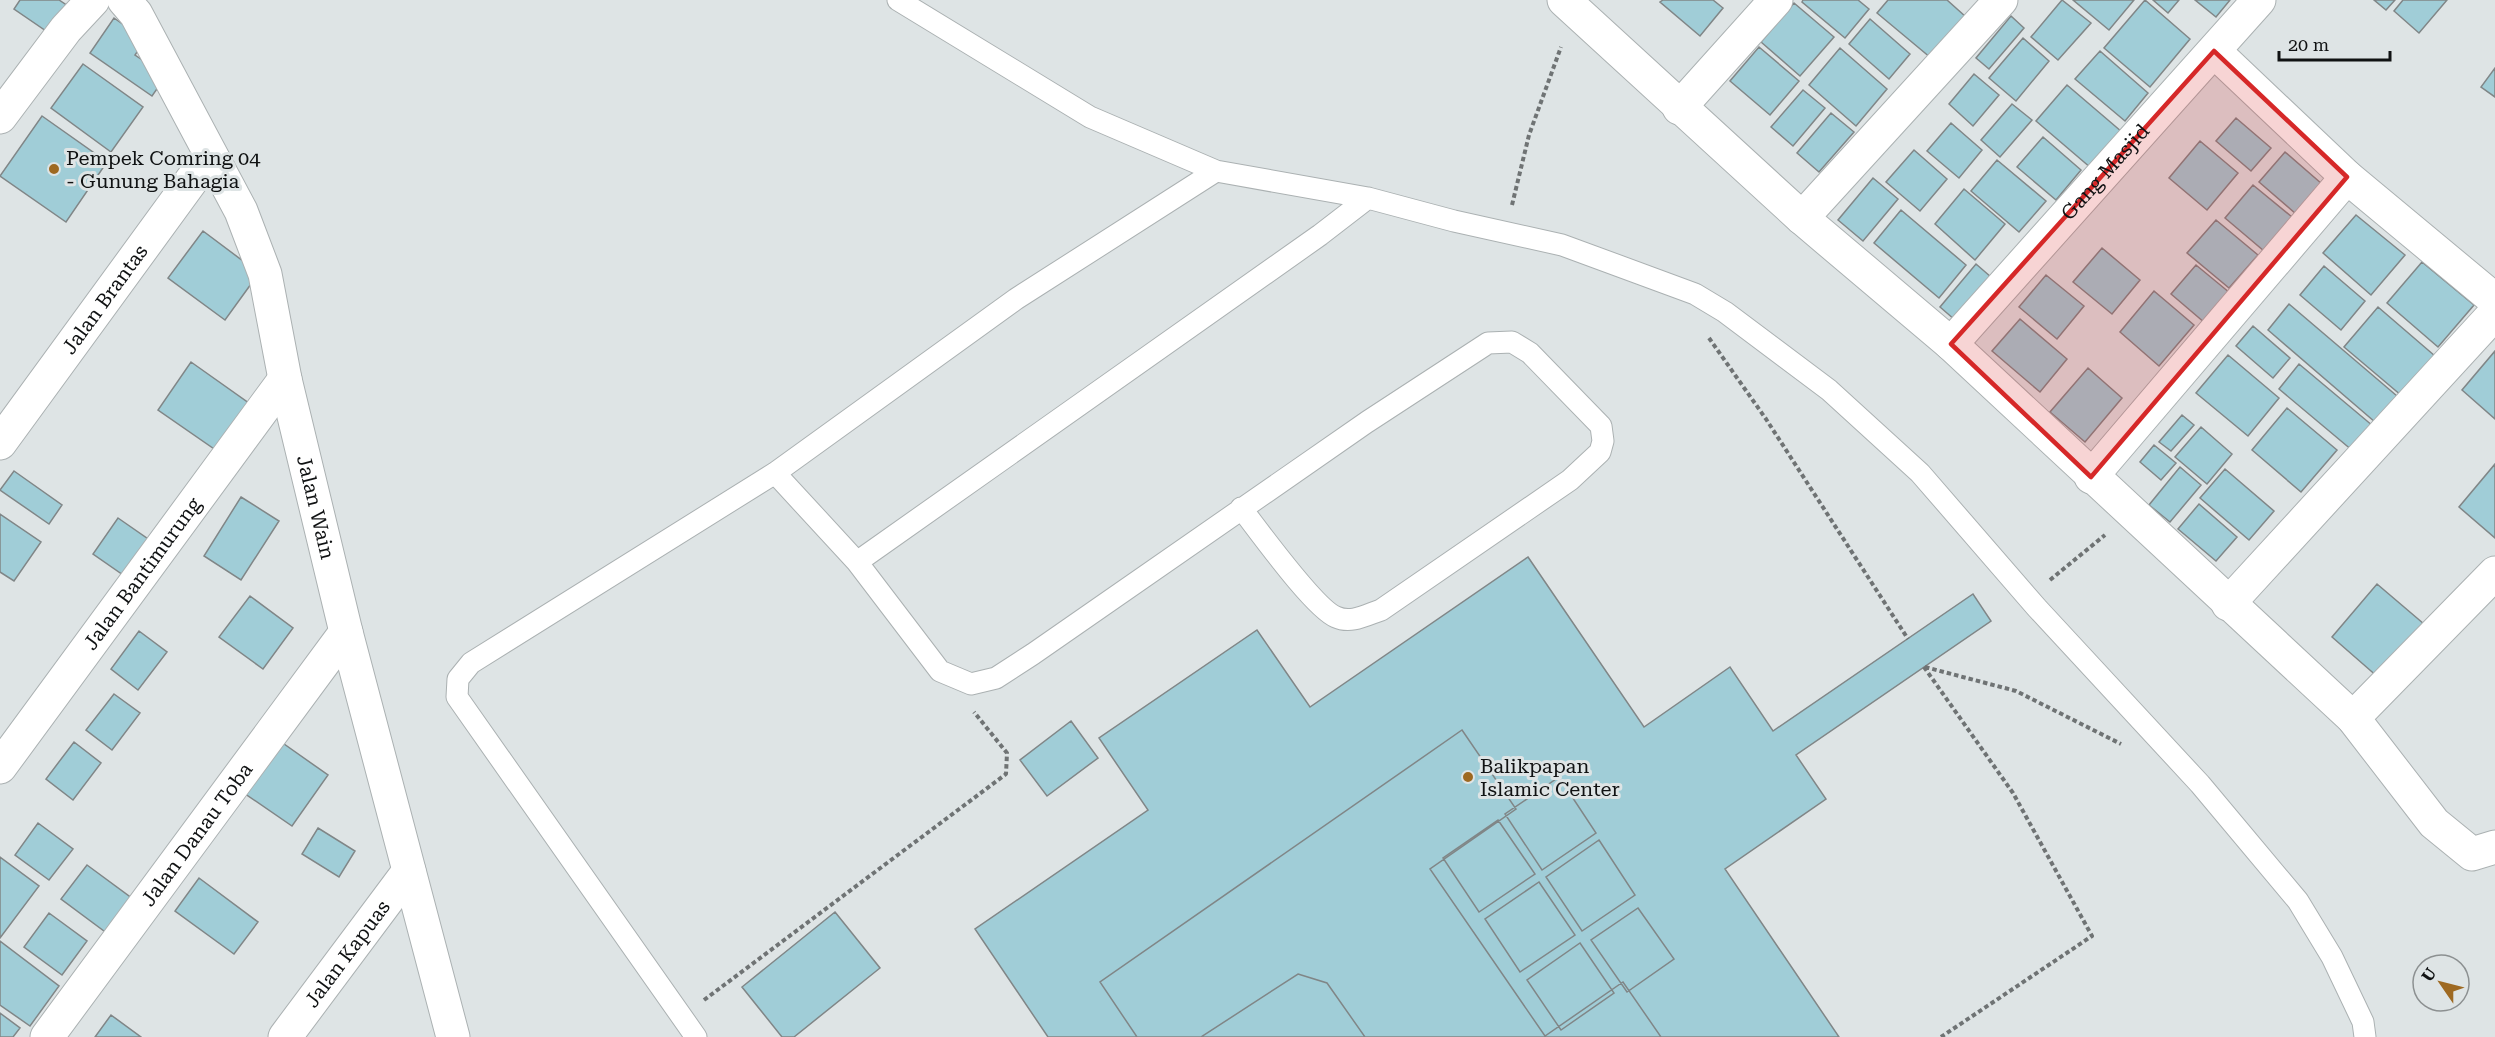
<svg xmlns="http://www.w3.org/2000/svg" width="2495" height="1037" font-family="'Roboto Serif',serif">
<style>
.building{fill:#a0cdd7;stroke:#808687;stroke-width:1.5}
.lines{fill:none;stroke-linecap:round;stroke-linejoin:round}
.lane-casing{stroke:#abb1b2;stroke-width:23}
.street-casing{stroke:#abb1b2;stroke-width:35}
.path{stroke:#6f7374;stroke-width:4;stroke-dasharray:4.5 3;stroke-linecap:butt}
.lane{stroke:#fff;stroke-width:21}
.street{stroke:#fff;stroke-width:33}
.marked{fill:#d62828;fill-opacity:0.2;stroke:#d62828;stroke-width:4.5;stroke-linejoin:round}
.poi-dot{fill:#9e6921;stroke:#dee4e5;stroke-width:2}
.labels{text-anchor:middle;stroke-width:6;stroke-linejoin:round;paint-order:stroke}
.poi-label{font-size:20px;fill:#101213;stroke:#dee4e5;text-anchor:start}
.street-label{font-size:20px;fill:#101213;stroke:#dee4e5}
</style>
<rect width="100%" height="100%" fill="#dee4e5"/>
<path class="building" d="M20,0H59L68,6L49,33L14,9Z
M1663,0H1713L1723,8L1700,36L1660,2Z
M1803,0H1858L1869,9L1845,38L1802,2Z
M1888,0H1947L1966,17L1931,58L1877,13Z
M2062,0L2091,23L2058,60L2031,37Z
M2073,0H2134L2109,30Z
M2145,0L2190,39L2150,87L2104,48Z
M2153,0H2179L2168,13Z
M2195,0H2230L2216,17Z
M2374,0H2395L2386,10Z
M2403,0H2447L2419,33L2394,11Z
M1794,3L1834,37L1800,76L1761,42Z
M2011,16L2024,28L1989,69L1976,58Z
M114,18L145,40L135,55L166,76L152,96L90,53Z
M1870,19L1910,54L1889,79L1849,44Z
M2023,38L2049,61L2016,101L1989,78Z
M1759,47L1799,81L1770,115L1730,81Z
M1840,48L1887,89L1856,126L1809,85Z
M2100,51L2148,93L2125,121L2075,79Z
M83,64L143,107L111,152L51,108Z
M2495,68V97L2481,87Z
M1974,74L1999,95L1973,126L1949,104Z
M2067,85L2122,132L2091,168L2036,121Z
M1803,90L1825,108L1793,146L1771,127Z
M2012,104L2032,120L2000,157L1981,140Z
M1831,113L1854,132L1819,172L1797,153Z
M42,116L107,162L66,222L0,176Z
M2236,118L2271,148L2251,171L2216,141Z
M1951,123L1982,150L1959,178L1927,151Z
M2043,137L2081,170L2056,200L2017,167Z
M2200,141L2238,173L2207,210L2169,178Z
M1914,150L1947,179L1920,211L1886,182Z
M2285,152L2322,184L2296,214L2259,182Z
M1997,160L2046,201L2019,232L1971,191Z
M1873,178L1898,199L1863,241L1838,220Z
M2253,185L2292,217L2264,251L2225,218Z
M1964,189L2005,224L1975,260L1935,224Z
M1901,210L1966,265L1939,298L1874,243Z
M2356,215L2405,255L2371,295L2323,253Z
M2216,220L2258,255L2229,288L2187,253Z
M203,231L259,273L225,320L168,278Z
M2102,248L2140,280L2112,314L2073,282Z
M2422,262L2474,305L2438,347L2387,303Z
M1976,264L1991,277L1955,320L1940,307Z
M2196,265L2230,293L2205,323L2171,294Z
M2324,266L2365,301L2341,330L2300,295Z
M2046,275L2084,306L2057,339L2019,307Z
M2154,291L2194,325L2159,366L2120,332Z
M2289,304L2397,396L2375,422L2268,330Z
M2378,307L2435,356L2402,396L2344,347Z
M2020,319L2067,359L2040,392L1992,351Z
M2253,326L2290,358L2273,378L2236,346Z
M2495,351V419L2462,390Z
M2228,355L2279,398L2248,436L2196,393Z
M191,362L253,406L220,453L158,410Z
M2299,364L2373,426L2353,451L2279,389Z
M2088,368L2122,398L2085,442L2050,412Z
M2287,408L2337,450L2301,492L2252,450Z
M2182,415L2194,425L2171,451L2159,442Z
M2201,427L2232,454L2207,484L2175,457Z
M2154,445L2176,463L2161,480L2140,462Z
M2495,464V538L2459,507Z
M2180,467L2201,485L2170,522L2149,505Z
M2225,469L2274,511L2249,540L2200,498Z
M14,471L62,505L49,524L0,490Z
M241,497L279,521L241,580L204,556Z
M2199,504L2237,537L2216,561L2178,529Z
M0,514L41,542L14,581L0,572Z
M118,518L151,541L126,577L93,554Z
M1528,557L1644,727L1730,667L1773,731L1973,594L1991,621L1796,755L1826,799L1725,869L1839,1037H1048L975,929L1148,810L1099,738L1257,630L1310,707Z
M2377,584L2424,624L2379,678L2332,637Z
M250,596L293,628L263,669L219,637Z
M139,631L167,652L138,690L111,669Z
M114,694L140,713L112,750L86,730Z
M1071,721L1098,758L1047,796L1020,760Z
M1462,730L1516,809L1430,869L1545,1036L1623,982L1661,1037H1137L1100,982Z
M277,739L328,775L292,826L241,791Z
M74,742L101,763L73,800L46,779Z
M1559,777L1596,833L1542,870L1505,814Z
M1498,820L1535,874L1479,912L1443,858Z
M38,823L73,849L49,880L15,855Z
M318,828L355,851L339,877L302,854Z
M1599,840L1635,895L1582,931L1546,877Z
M0,857L39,886L0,938Z
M87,865L133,899L108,934L61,899Z
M199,878L258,922L234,954L175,911Z
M1539,882L1575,935L1520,972L1485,919Z
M1638,908L1674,959L1627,992L1591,940Z
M835,912L880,968L794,1037H782L742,987Z
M49,913L87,941L62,975L24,947Z
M0,941L59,986L30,1026L0,1005Z
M1580,943L1614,993L1561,1030L1527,980Z
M1298,974L1327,983L1365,1037H1201Z
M0,1013L20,1028L13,1037H0Z
M111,1015L141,1037H95Z"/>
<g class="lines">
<defs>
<path id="lane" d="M898,0L1090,117L1216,171L1368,198L1454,221L1562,245L1695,294L1725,312L1829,390L1920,473L2037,608L2200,784L2298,901L2332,957L2363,1022L2365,1037
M775,473L857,562L940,671L971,684L996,678L1033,654L1367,422L1488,343L1512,342L1530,353L1601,426L1603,441L1600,452L1570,480L1381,610C1366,615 1351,624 1336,617C1314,608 1259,531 1241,508
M857,562L1320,235L1368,198
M696,1037L457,697L458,679L471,663L775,473L1016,299L1216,171"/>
<g id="street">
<path id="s1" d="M124,0L136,14L241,211L265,274L285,379L346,632L453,1037"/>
<path d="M1564,0L1802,218L1951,344L2353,718L2434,823L2472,854L2495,847"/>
<path d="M2214,51L2347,177L2495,300"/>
<path d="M1679,108L1776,0"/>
<path d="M0,117L66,29L93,0"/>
<path d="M1802,218L2001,0"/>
<path id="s2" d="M1951,344L2259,0"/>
<path id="s3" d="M0,443L210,155"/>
<path d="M2091,477L2347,177"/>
<path d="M2228,604L2495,313"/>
<path d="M2353,718L2495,573"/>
<path id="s4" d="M0,767L285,379"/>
<path id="s5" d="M47,1037L346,632"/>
<path id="s6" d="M285,1037L409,871"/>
</g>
</defs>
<use href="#lane" class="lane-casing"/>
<use href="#street" class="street-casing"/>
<path class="path" d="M1512,205L1529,135L1561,47
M1709,338L1766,419L1908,639
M2050,580L2105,535
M1924,667L2013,793L2092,936L1941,1037
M1925,667L2016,691L2121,744
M704,1000L1006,774L1007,753L974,712"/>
<use href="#lane" class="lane"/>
<use href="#street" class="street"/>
</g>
<path class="marked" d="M2214,51L2347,177L2091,477L1951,344Z"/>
<g class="poi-dot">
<circle cx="54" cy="169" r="6"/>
<circle cx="1468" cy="777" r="6"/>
</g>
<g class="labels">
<g class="poi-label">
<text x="66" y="165">Pempek Comring 04<tspan x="66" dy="23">- Gunung Bahagia</tspan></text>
<text x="1480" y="773">Balikpapan<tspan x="1480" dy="23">Islamic Center</tspan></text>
</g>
<g class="street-label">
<text dy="7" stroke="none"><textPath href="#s2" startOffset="231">Gang Masjid</textPath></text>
<text dy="7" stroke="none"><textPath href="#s3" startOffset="178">Jalan Brantas</textPath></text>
<text dy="7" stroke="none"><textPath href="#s1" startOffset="548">Jalan Wain</textPath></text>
<text dy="7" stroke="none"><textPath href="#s4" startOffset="240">Jalan Bantimurung</textPath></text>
<text dy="7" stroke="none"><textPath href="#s5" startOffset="252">Jalan Danau Toba</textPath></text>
<text dy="7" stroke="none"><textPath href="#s6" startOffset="104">Jalan Kapuas</textPath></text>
</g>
</g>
<g transform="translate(2441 983) rotate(305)"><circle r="28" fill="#dee4e5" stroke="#8c9091" stroke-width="1.5"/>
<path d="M0-4.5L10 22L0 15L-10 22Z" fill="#9e6921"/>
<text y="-9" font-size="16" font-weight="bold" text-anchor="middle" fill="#101213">U</text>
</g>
<path d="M2279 51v9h111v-9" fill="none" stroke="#101213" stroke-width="3"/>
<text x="2288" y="51" font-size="18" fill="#101213" stroke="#dee4e5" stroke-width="4.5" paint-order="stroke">20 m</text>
</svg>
